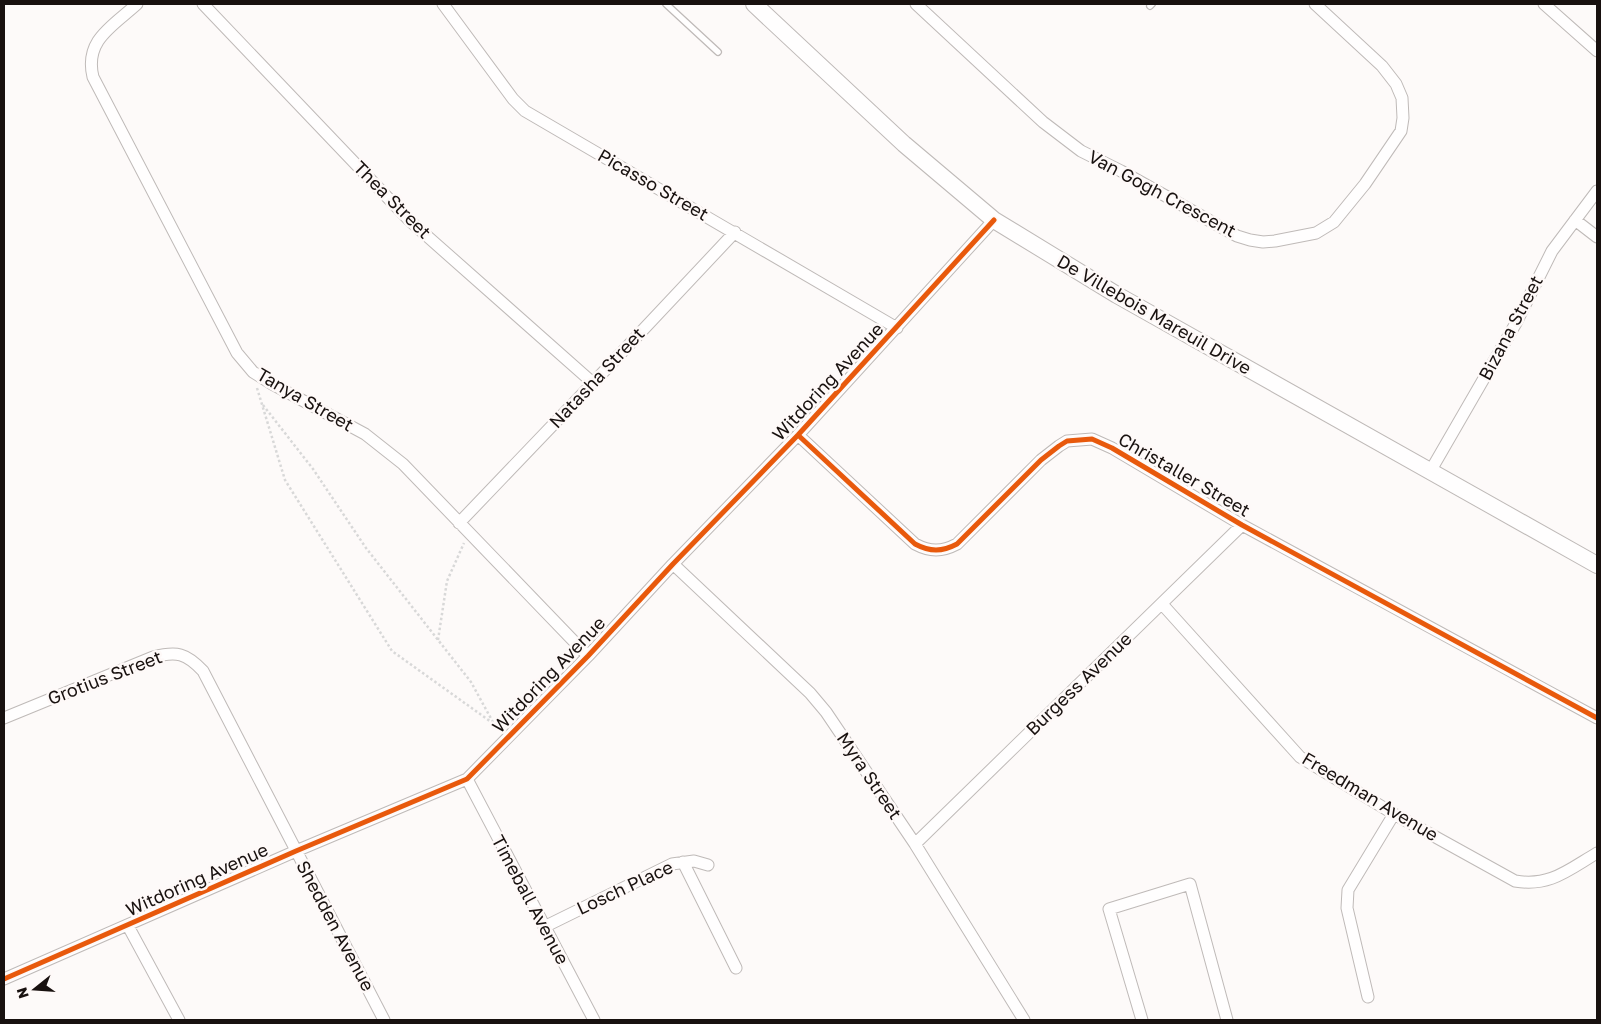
<svg xmlns="http://www.w3.org/2000/svg" width="1601" height="1024" font-family="'Golos Text',sans-serif">
<style>
.lines{fill:none;stroke-linecap:round;stroke-linejoin:round}
.service-casing{stroke:#bfbab8;stroke-width:8}
.minor-casing{stroke:#bfbab8;stroke-width:13}
.secondary-casing{stroke:#bfbab8;stroke-width:18}
.path{stroke:#d8d8d8;stroke-width:2.5;stroke-dasharray:2.5 2.5;stroke-linecap:butt}
.service{stroke:#fffefe;stroke-width:5.5}
.minor{stroke:#fffefe;stroke-width:11}
.secondary{stroke:#fffefe;stroke-width:16}
.cycleway-casing{stroke:#fef9f8;stroke-width:8}
.cycleway{stroke:#e8590c;stroke-width:5}
.labels{text-anchor:middle;stroke-width:5;stroke-linejoin:round;paint-order:stroke}
.street-label{font-size:18px;fill:#18110f;stroke:#fef9f8}
</style>
<rect width="100%" height="100%" fill="#fdfaf9"/>
<g class="lines">
<defs>
<path id="service" d="M666,4L718,52
M1150,6L1152,4"/>
<path id="minor" d="M137,4C113,26 84,40 93,77L237,353L253,372L272,384L365,434L403,464L588,656
M203,4L410,221L593,383
M443,4L513,99L525,111L897,328
M916,4L1043,122L1081,151L1121,171L1237,236L1250,240L1263,242L1275,241L1316,233L1334,222L1365,184L1401,131L1403,118L1402,98L1396,84L1382,66L1315,4
M1544,4L1597,51
M1575,220L1597,237
M798,435L915,544C930,552 942,552 957,544L1041,460L1059,446L1067,441L1092,439L1112,448L1242,525L1597,718
M1431,470L1516,323L1552,251L1597,191
M459,523L593,383L735,232
M673,564L810,693L826,712L915,844L1024,1020
M1162,604L1300,757L1394,814L1515,881C1550,887 1568,870 1597,853
M4,718L153,657C177,651 186,653 203,671L384,1020
M467,779L594,1020
M915,844L1242,525
M683,862L736,968
M128,926L179,1020
M544,927L672,864L694,861L708,865
M4,979L296,851L467,779L588,656L673,564L798,435L994,220
M1368,997L1347,908L1348,890L1394,814
M1142,1020L1109,909L1190,884L1227,1020"/>
<path id="secondary" d="M754,4L904,144L994,220L1117,295L1597,565"/>
</defs>
<use href="#service" class="service-casing"/>
<use href="#minor" class="minor-casing"/>
<use href="#secondary" class="secondary-casing"/>
<path class="path" d="M257,388L285,480L392,651L501,729
M263,405L313,469L366,548L471,682L494,724
M438,640L447,581L464,543"/>
<use href="#service" class="service"/>
<use href="#minor" class="minor"/>
<use href="#secondary" class="secondary"/>
<defs>
<path id="cycleway" d="M798,435L915,544C930,552 942,552 957,544L1041,460L1059,446L1067,441L1092,439L1112,448L1242,525L1597,718
M4,979L296,851L467,779L588,656L673,564L798,435L994,220"/>
</defs>
<use href="#cycleway" class="cycleway-casing"/>
<use href="#cycleway" class="cycleway"/>
</g>
<g class="labels">
<g class="street-label">
<text transform="translate(653 185) rotate(30)" y="6">Picasso Street</text>
<text transform="translate(1162 194) rotate(28)" y="6">Van Gogh Crescent</text>
<text transform="translate(392 200) rotate(45)" y="6">Thea Street</text>
<text transform="translate(1154 315) rotate(30)" y="6">De Villebois Mareuil Drive</text>
<text transform="translate(1511 328) rotate(-62)" y="6">Bizana Street</text>
<text transform="translate(597 378) rotate(-47)" y="6">Natasha Street</text>
<text transform="translate(828 382) rotate(-47)" y="6">Witdoring Avenue</text>
<text transform="translate(305 400) rotate(30)" y="6">Tanya Street</text>
<text transform="translate(1184 475) rotate(30)" y="6">Christaller Street</text>
<text transform="translate(549 675) rotate(-46)" y="6">Witdoring Avenue</text>
<text transform="translate(105 678) rotate(-21)" y="6">Grotius Street</text>
<text transform="translate(1079 684) rotate(-44)" y="6">Burgess Avenue</text>
<text transform="translate(869 776) rotate(56)" y="6">Myra Street</text>
<text transform="translate(1370 797) rotate(31)" y="6">Freedman Avenue</text>
<text transform="translate(197 880) rotate(-24)" y="6">Witdoring Avenue</text>
<text transform="translate(625 888) rotate(-25)" y="6">Losch Place</text>
<text transform="translate(530 900) rotate(62)" y="6">Timeball Avenue</text>
<text transform="translate(335 926) rotate(62)" y="6">Shedden Avenue</text>
</g>
</g>
<rect width="1601" height="1024" fill="none" stroke="#18110f" stroke-width="10"/>
<g transform="translate(35 989) rotate(253)" stroke="#fef9f8" stroke-width="4" paint-order="stroke">
<path d="M0-4L9 19L0 12L-9 19Z" fill="#18110f"/>
<text y="-8" font-size="14" font-weight="bold" text-anchor="middle" fill="#18110f">N</text>
</g>
</svg>
